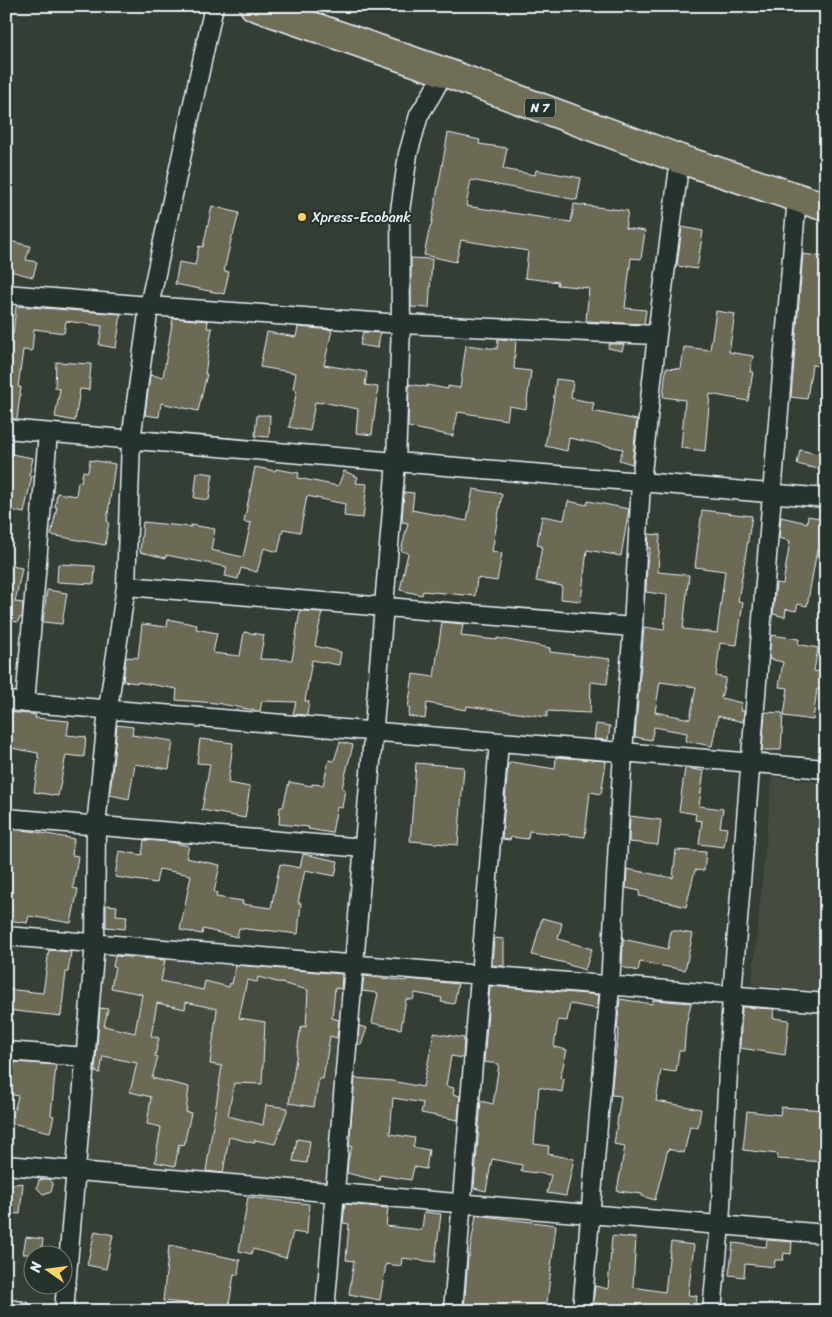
<svg xmlns="http://www.w3.org/2000/svg" width="832" height="1317" font-family="Sriracha,sans-serif">
<style>
.built{fill:#454b3f}
.building{fill:#6c6955;stroke:#e8f1f8;fill-rule:evenodd}
.lines{fill:none;stroke-linecap:round;stroke-linejoin:round}
.minor-casing{stroke:#e8f1f8;stroke-width:21}
.trunk-casing{stroke:#e8f1f8;stroke-width:31}
.minor{stroke:#26332d;stroke-width:18}
.trunk{stroke:#716e59;stroke-width:28}
.poi-dot{fill:#ffd166;stroke:#26332d;stroke-width:2}
.labels{text-anchor:middle;stroke-width:4.5;stroke-linejoin:round;paint-order:stroke}
.shield{fill:#26332d;stroke:#aeb8bb;stroke-width:1}
.shield-label{font-size:12px;font-weight:bold;fill:#e8f1f8}
.poi-label{font-size:14px;fill:#e8f1f8;stroke:#26332d;text-anchor:start}
</style>
<rect width="100%" height="100%" fill="#343e35"/>
<filter id="ink" filterUnits="userSpaceOnUse"><feTurbulence type="fractalNoise" baseFrequency=".02" numOctaves="2"/><feDisplacementMap in="SourceGraphic" scale="10" xChannelSelector="R" yChannelSelector="G"/><feConvolveMatrix kernelMatrix="1 2 1 2 8 2 1 2 1" color-interpolation-filters="sRGB"/></filter>
<g filter="url(#ink)">
<path class="built" d="M772,777L826,783V992L752,985Z
M104,954L344,973L326,1184L86,1164Z"/>
<path class="building" d="M448,133L480,140L479,144L507,148L503,169L535,175L536,170L581,178L577,200L471,180L466,206L571,222L574,204L628,211L625,228L645,231L641,259L631,258L625,308L646,310L644,324L586,321L589,288L557,285L558,282L525,278L528,251L461,240L456,262L424,255L430,226H431Z
M212,206L239,213L233,236H232L224,271L229,272L224,294L175,284L179,262L195,265L199,246L203,247Z
M682,227L703,231L697,269L677,266Z
M6,240L30,246L26,260L37,262L33,277L6,270Z
M803,254L826,257V367L812,365L807,399L791,397Z
M411,258L432,259L429,308L411,307Z
M16,306L121,314L116,348L99,345L102,326L66,321L64,333L34,329L32,351L23,350L18,387H21L17,419L6,418V333L13,334Z
M716,311L735,314L729,352L753,356L750,372H753L748,401L710,394L705,451L681,448L685,400L663,397L666,368L681,369L684,347L710,350Z
M173,318L208,321L207,328H212L205,374H207L198,411L161,403L159,417L145,415L150,375L163,377Z
M298,327L332,330L324,365L367,372L365,385L378,387L372,435L356,433L358,409L322,402V403L315,402L310,431L289,427L297,390L293,389L296,373L260,367L267,332L296,337Z
M363,332L380,333L378,348L360,345Z
M498,339L516,340L514,369L531,371L526,409L509,406L507,420L458,412L453,436L408,427L409,384L427,387V385L448,389V386L460,388L466,345L497,349Z
M609,344H624L622,351L608,348Z
M56,362L91,364L89,390L80,389L75,421L55,417L60,389L55,388Z
M556,379L573,381L571,398L594,403L592,411L637,420L632,464L619,460L623,449L569,438L567,451L545,446L553,403Z
M257,415H270L269,437L255,436Z
M800,450L826,456V471L797,464Z
M11,454L33,458L29,476H32L24,513L6,509V476Z
M90,460L115,464L107,521L109,522L105,545L51,535L57,507H55L57,493L76,496L78,482H81L83,471L88,472Z
M255,467L275,471L276,469L299,473L298,478L338,486L344,471L358,477L356,483L367,484L363,518L344,516L345,504L307,496L300,532L283,529L278,552L264,548L257,572L241,568L238,579L225,576L227,567L166,555V558L140,552L143,522L191,527V525L215,529L211,550L243,557L251,523L244,522Z
M197,472L213,474L209,500L194,498Z
M473,489L502,494L492,551L502,553L497,581L477,578L475,596L423,591L422,595L400,590L408,553L401,551L408,523L402,522L404,492L414,493L412,510L467,521Z
M568,501L587,505L588,501L629,509L621,556L587,550L581,601L561,599L562,586L536,581L542,546L537,545L542,516L564,520Z
M702,510L752,516L738,601L743,602L737,645L720,643L716,676L726,678L721,698L742,703L740,711H744L743,722L718,716L712,746L686,741L687,733L654,727L651,740L635,737L644,627L664,630L667,595L646,592L647,564L650,548H648L649,534L660,535L658,572L689,575L683,629L717,633L725,571L695,567ZM660,682L696,687L690,719L655,712Z
M808,516L825,519L820,550H817L807,606L798,604L796,611L786,609L785,617L773,614L776,583L783,584L790,541L779,538L781,517L807,523Z
M58,564L95,566L94,584L57,582Z
M6,565L22,568L15,602L23,603L22,618H19L18,622L6,620Z
M47,590L67,593L62,624L43,622Z
M300,611L322,612L315,646L341,652L339,665L312,660L305,701H309L307,715L293,714L296,702L262,701L260,711H258L216,703L176,700L177,689L137,682V683L123,681L126,657L138,658L142,624L167,627L168,619L197,625L196,629L217,633L213,653L240,656L244,632L264,635L260,659L292,660Z
M442,622L463,624L461,636L497,640V638L550,648V652L610,659L607,684L591,682L590,713L547,711V717L467,706L466,710L427,703L425,719L408,716L410,709L408,708L413,674L434,677Z
M771,635L799,639L798,644L818,648L814,671L826,673V691L817,689L813,720L784,716L788,688L779,687L783,662L769,659Z
M6,712L29,714L36,715L35,718L69,721L67,735L86,737L84,757L66,755L58,796L34,792L39,758H38V753L6,747Z
M765,712L783,713L781,750H762Z
M596,724L610,726L608,740L594,739Z
M117,725L133,727L132,735L173,741L169,769L135,764L129,799L110,795Z
M200,739L233,743L228,783L250,787L245,818L202,810L210,764L197,763Z
M340,742L353,745L342,788L345,789L342,808L337,807L332,833L308,829L309,827L279,824L280,807H283L289,782L312,786V784L323,785L329,760L334,761Z
M556,757L606,761V763L601,794L590,792L585,837L529,831L528,839L511,837L510,840L502,839L508,764H510L511,762L555,769Z
M416,763L464,767L458,845L410,841Z
M685,768L704,771L699,806L723,809L720,827L727,828L724,847L699,844L702,821L695,820L696,814L679,811Z
M630,816L661,820L658,845L629,842Z
M6,829L31,831L74,839L72,855L78,856L73,888L78,889L71,923L29,916L27,923L9,920V918L6,917Z
M144,840L171,842L189,846L186,858L220,865L214,892L217,893L216,897L243,901L242,904L271,908L280,864L300,868L303,854L338,861L335,876L305,870L298,903H301L298,934L264,930V931L239,928L237,937L203,929L202,934L180,930L191,875L159,869L156,883L115,877L119,851L142,855Z
M676,850L706,852L704,871L695,870L686,907L670,903V902L639,896L640,891L626,888L627,869L673,878Z
M106,905L117,906L116,915L127,916L125,929L106,927Z
M542,918L562,923L558,939L592,949L585,970L569,965V964L532,955Z
M671,930L693,934L685,970L640,962L638,971L622,967L623,939L668,949Z
M494,938L504,939V966L492,965Z
M49,950L71,952L68,972H66L61,1016L6,1010V989L43,993Z
M115,956L165,960L161,981L203,990L205,981L229,987L230,983L232,984L236,965L342,974L341,989L335,988L332,1018L339,1020L337,1038L330,1036L323,1079L319,1078L314,1107L289,1103L301,1026L306,1027L308,990L258,977L257,982L247,980L239,1018L265,1022L262,1084L234,1083L228,1116L263,1125L266,1105L288,1108L275,1144L255,1140L254,1143L229,1137L223,1173L206,1171L222,1066L210,1064L217,1009L186,1002L185,1009L157,1003L151,1036L159,1038L155,1056L158,1057L152,1078L189,1087L186,1112L191,1113L184,1145L179,1144L175,1166L155,1162L161,1127L147,1124L151,1097L130,1092L137,1063L103,1056L100,1073L95,1072L100,1008L108,1009L104,1026L135,1033L142,994L111,988L115,967H113Z
M364,976L406,981L407,979L458,984L454,1004L441,1002L442,998L415,993L413,1000L406,999L401,1029L372,1023L378,993L362,991Z
M490,986L599,995L597,1009L570,1004L567,1021L558,1020L554,1047L567,1050L560,1078L564,1079L562,1092L539,1087L534,1144L549,1146L548,1154L574,1159L566,1196L547,1193L551,1175L521,1171L522,1165L492,1159L486,1191L474,1188L481,1101L493,1104L499,1064L484,1062Z
M620,999L652,1004L653,1000L691,1003L686,1025L684,1051H679L676,1072L661,1070L656,1101L701,1109L698,1128L690,1126L684,1153L668,1149L655,1200L642,1196V1194L617,1191L625,1146L614,1144L621,1096L611,1095L615,1057L619,1029H617Z
M742,1007L774,1009L773,1018L789,1020L785,1055L740,1048Z
M359,1026L367,1028L361,1045L358,1044Z
M434,1033L464,1038L463,1058L451,1056L446,1086L454,1088L453,1094L460,1096L458,1120L421,1113L423,1103L393,1098L390,1134L415,1138L413,1147L429,1150L426,1169L414,1167L411,1180L380,1175L379,1181L347,1173L348,1160L352,1146H349L355,1078L392,1081L423,1087Z
M15,1062L56,1065L51,1115L54,1116L50,1132L11,1123L18,1096L8,1094Z
M781,1107L826,1110V1162L777,1159L778,1154L743,1150L747,1111L780,1115Z
M297,1139L310,1141L307,1163L293,1161Z
M44,1179H49L53,1184L51,1192L43,1194L37,1188L39,1180Z
M23,1183L20,1214L6,1213V1185Z
M248,1197L309,1204L307,1234L293,1232L286,1258L253,1249L251,1254L239,1251Z
M345,1204L388,1208L386,1226L422,1230L424,1212L441,1214L435,1262L402,1258L401,1266L386,1264L380,1300L349,1294L354,1261L346,1260L349,1224L343,1223Z
M476,1215L556,1225L546,1311H464L468,1257H469Z
M95,1231L113,1235L106,1269L87,1265Z
M612,1236L636,1238L633,1287L665,1292L671,1242L694,1245L688,1295L697,1296L695,1310L670,1307L669,1311H637L638,1306L593,1303L595,1286L608,1289Z
M26,1237L43,1239L41,1254H23Z
M767,1240L792,1242L791,1254L784,1253L783,1260H775L774,1267L745,1264L744,1277L729,1275L733,1243L766,1247Z
M169,1245L240,1260L238,1275L234,1274L228,1311H201L190,1309L191,1304L163,1301Z"/>
<g class="lines">
<defs>
<path id="minor" d="M6,294L149,306L401,324L657,335
M6,429L396,462L641,482L826,498
M126,586L633,627
M6,701L826,769
M25,703L48,433
M6,818L364,848
M6,936L826,1003
M6,1051L86,1057
M6,1165L826,1234
M6,1309L22,1311
M64,1311L95,943L96,826L108,709L126,586L131,440L149,306L214,6
M325,1311L396,462L401,324L400,211L408,154L419,115L432,94L444,72
M453,1311L499,742
M582,1311L610,986L623,751L633,627L641,482L657,335L680,159
M712,1311L720,1225L732,995L772,494L797,197"/>
<path id="trunk" d="M254,6L444,72L680,159L826,207"/>
</defs>
<use href="#minor" class="minor-casing"/>
<use href="#trunk" class="trunk-casing"/>
<use href="#minor" class="minor"/>
<use href="#trunk" class="trunk"/>
</g>
</g>
<circle class="poi-dot" cx="302" cy="217" r="5"/>
<g class="labels">
<rect class="shield" x="525" y="98.5" width="30" height="19" rx="4"/>
<g class="shield-label">
<text x="540" y="112">N 7</text>
</g>
<g class="poi-label">
<text x="312" y="222">Xpress-Ecobank</text>
</g>
</g>
<rect width="832" height="1317" fill="none" stroke="#26332d" stroke-width="25"/>
<rect x="12" y="12" width="807" height="1292" fill="none" stroke="#e8f1f8" stroke-width="2" filter="url(#ink)"/>
<g transform="translate(48 1270) rotate(284)"><circle r="24" fill="#26332d" stroke="#747f7e"/>
<path d="M0-4L9 19L0 12L-9 19Z" fill="#ffd166"/>
<text y="-8" font-size="14" font-weight="bold" text-anchor="middle" fill="#e8f1f8">N</text>
</g>
</svg>
